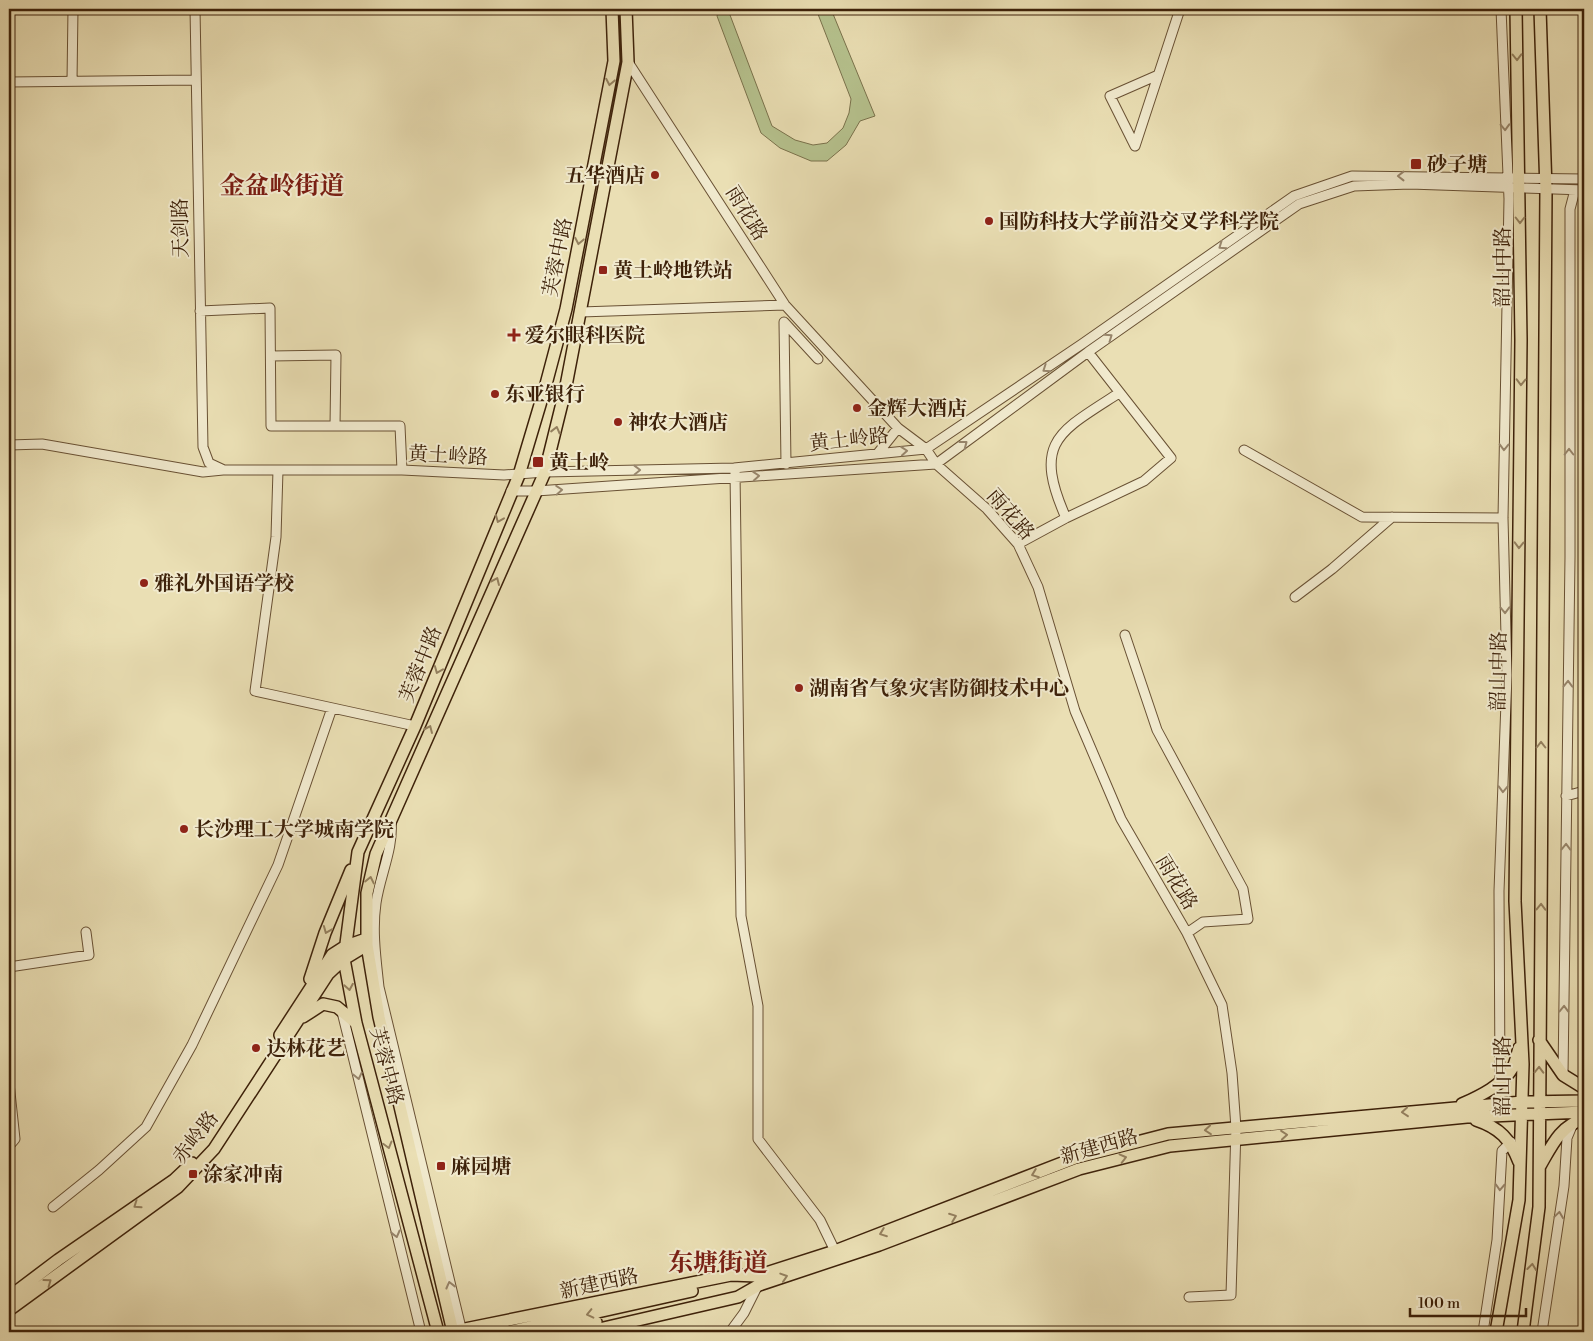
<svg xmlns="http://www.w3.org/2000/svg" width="1593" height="1341" font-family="'Libre Bodoni','Noto Serif SC',serif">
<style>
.grass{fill:#b6c28e;stroke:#7a724c}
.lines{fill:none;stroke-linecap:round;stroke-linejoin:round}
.minor-casing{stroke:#695134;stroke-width:11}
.major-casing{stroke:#3e220a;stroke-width:14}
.minor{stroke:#f1eace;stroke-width:9}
.major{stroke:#eadfb4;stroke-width:11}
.oneway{stroke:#94805f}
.oneway2{stroke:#98866c}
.poi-dot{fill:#8f2418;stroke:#f1eace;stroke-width:2}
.labels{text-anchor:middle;stroke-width:4;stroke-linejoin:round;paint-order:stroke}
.poi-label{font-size:20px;font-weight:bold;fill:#3e220a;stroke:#f1eace;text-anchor:start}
.street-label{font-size:20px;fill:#3e220a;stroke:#f1eace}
.district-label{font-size:25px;font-weight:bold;fill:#7a1f14;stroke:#f1eace}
</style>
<rect width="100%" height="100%" fill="#eadfb4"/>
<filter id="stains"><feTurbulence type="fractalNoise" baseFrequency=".004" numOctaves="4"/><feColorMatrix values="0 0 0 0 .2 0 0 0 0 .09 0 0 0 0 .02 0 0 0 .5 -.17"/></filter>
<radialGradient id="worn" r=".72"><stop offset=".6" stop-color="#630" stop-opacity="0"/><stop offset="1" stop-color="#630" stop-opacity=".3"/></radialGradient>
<path class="grass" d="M719,9H732L730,15L772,126L795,140L813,145L827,143L843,128L849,113L851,99L816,9H831L875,116L860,121L846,145L827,161H811L780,148L761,133L717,16Z"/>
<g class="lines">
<defs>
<path id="minor" d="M195,9L203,447L209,463L224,470H402L504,475L545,472L734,468L926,449L1082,344L1294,196L1352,176L1584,179
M628,62L785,305L898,428L926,449L936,464L987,509L1018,544L1038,587L1075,711L1121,819L1187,933L1222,1005L1232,1073L1236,1128L1231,1295L1189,1297
M72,81L73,9
M9,82L195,80
M1135,146L1180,9
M1135,146L1110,96L1158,75
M200,311L270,308L271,426H400L402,470
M581,312L785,305
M271,356L336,355L335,426
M9,445L42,444L203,472L223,470
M1244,450L1362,517L1503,518
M878,453L898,428
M786,464L784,322L818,359
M278,470L276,537L255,691L415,726
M735,472L741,916L758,1006V1139L820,1220L835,1251
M511,491H536L936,464L1088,352L1299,204L1354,186L1410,184L1584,190
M1066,518C1032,441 1059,432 1119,393
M1018,544L1066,518L1144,481L1171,458L1088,352
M1295,597L1332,569L1392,517
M1125,635L1157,730L1243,889L1248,919L1203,922L1187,933
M9,777V779
M1566,796L1584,791
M391,820C394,848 380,875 376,903C372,931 376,959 379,987L462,1332
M9,967L89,955L86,932
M342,1012L421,1332
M1563,1075L1570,557V209L1575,190
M1500,1081L1499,891L1507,675L1503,518L1509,199L1501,9
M9,1083L15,1139L9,1146
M53,1207L99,1170L146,1127L192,1045L278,865L332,708
M730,1332L744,1313L759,1283
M1483,1332L1497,1240L1502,1151L1511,1142
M1542,1332L1564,1186L1567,1138L1572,1126"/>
<path id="major" d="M310,979L325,933L351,870
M303,1017L323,1004L337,1007L356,1023
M280,1035L332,955L346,946L366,939
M1539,1040L1563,1075L1584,1088
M1462,1104C1480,1096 1503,1085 1513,1067C1516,1062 1517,1054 1519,1048
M1476,1120C1500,1128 1510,1139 1519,1162
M1540,1166C1552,1145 1560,1126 1584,1119
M9,1297L58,1260L174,1180L192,1163
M9,1310L178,1187L214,1149L328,974L344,959L367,945
M438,1332L356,1023L344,959L358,852L415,726L519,475L545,388L566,309L614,61L612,9
M450,1332L731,1275L757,1276L835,1251L1075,1158L1168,1134L1522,1102L1584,1101
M453,1332L379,1017L367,945V893L376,854L545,472L565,391L628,62L626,9
M508,1332L692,1291
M552,1332L596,1322
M586,1332L738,1297L759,1285L879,1245L1079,1169L1170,1146L1467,1117L1584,1112
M1496,1332L1519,1200L1523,1064L1515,901L1521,340L1516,9
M1523,1332L1539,1207L1546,190L1540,9"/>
</defs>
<use href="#minor" class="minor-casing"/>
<use href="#major" class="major-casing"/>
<use href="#minor" class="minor"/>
<use href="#major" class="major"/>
</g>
<defs><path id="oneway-chevron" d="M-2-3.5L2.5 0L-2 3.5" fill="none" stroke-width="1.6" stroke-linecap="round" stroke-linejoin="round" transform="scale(1.25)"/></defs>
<g class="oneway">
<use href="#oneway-chevron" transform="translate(1517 57) rotate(89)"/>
<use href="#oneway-chevron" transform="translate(610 82) rotate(101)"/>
<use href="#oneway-chevron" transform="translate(1520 220) rotate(90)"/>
<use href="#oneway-chevron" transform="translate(579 241) rotate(101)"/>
<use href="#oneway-chevron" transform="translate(1521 382) rotate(91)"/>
<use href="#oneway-chevron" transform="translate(556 430) rotate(-76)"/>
<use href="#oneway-chevron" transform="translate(499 519) rotate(112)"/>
<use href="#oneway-chevron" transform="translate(1519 545) rotate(91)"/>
<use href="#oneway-chevron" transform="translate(496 581) rotate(-66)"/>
<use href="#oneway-chevron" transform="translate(438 670) rotate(112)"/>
<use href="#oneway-chevron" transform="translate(429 729) rotate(-66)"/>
<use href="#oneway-chevron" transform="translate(1541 745) rotate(-90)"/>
<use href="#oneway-chevron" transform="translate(370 880) rotate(-78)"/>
<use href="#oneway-chevron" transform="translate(1541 907) rotate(-89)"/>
<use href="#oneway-chevron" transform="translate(327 930) rotate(112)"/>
<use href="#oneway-chevron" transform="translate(349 987) rotate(80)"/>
<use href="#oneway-chevron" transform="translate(1539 1070) rotate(-89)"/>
<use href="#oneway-chevron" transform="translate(1405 1112) rotate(175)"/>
<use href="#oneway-chevron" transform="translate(1208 1130) rotate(175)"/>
<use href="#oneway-chevron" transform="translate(1284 1135) rotate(-5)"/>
<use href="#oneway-chevron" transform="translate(388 1145) rotate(75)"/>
<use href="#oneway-chevron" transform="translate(1123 1158) rotate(-14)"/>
<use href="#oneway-chevron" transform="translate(1035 1174) rotate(159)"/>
<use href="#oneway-chevron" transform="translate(137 1205) rotate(145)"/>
<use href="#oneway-chevron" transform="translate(953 1217) rotate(-21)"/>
<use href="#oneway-chevron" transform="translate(883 1233) rotate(159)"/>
<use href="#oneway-chevron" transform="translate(1532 1267) rotate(-83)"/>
<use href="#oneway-chevron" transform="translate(784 1277) rotate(-18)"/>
<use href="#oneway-chevron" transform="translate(48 1282) rotate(-36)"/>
<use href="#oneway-chevron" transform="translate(590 1314) rotate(167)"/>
</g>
<g class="oneway2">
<use href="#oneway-chevron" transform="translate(1505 127) rotate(88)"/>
<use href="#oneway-chevron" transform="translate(1401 176) rotate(180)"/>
<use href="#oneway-chevron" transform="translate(1222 246) rotate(145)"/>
<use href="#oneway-chevron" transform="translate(1109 337) rotate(-35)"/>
<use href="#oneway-chevron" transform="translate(1046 369) rotate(146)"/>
<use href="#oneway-chevron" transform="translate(964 444) rotate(-37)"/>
<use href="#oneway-chevron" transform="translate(1504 447) rotate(91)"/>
<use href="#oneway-chevron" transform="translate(904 451) rotate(-5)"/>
<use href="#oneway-chevron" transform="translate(1569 452) rotate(-90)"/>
<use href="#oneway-chevron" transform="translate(637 470) rotate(-1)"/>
<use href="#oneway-chevron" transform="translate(756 476) rotate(-4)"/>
<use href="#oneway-chevron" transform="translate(559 490) rotate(-4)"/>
<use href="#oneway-chevron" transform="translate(1505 610) rotate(89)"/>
<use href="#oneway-chevron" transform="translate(1568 684) rotate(-89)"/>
<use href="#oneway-chevron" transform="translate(1503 789) rotate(92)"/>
<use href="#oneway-chevron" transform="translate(1566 847) rotate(-89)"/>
<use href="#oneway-chevron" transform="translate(1564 1009) rotate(-89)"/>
<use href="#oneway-chevron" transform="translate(358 1076) rotate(77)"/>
<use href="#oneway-chevron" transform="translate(1500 1187) rotate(93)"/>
<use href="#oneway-chevron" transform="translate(1559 1215) rotate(-82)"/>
<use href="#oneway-chevron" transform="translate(396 1234) rotate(76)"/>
<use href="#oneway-chevron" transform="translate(450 1285) rotate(-104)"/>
</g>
<g class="poi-dot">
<rect x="1410" y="158" width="12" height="12" rx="2.5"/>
<circle cx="655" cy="175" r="5"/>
<circle cx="989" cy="221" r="5"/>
<rect x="598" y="265" width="10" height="10" rx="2.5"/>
<path d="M511.5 327.5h5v5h5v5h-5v5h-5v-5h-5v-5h5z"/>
<circle cx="495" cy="394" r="5"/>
<circle cx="857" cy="408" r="5"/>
<circle cx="618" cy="422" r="5"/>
<rect x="532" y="456" width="12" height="12" rx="2.5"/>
<circle cx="144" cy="583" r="5"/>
<circle cx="799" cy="688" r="5"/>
<circle cx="184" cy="829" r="5"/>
<circle cx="256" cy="1048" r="5"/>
<rect x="436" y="1161" width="10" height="10" rx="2.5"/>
<rect x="188" y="1169" width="10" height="10" rx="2.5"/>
</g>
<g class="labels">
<g class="poi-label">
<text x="1427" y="171">砂子塘</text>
<text x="645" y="182" text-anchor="end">五华酒店</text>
<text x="999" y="228">国防科技大学前沿交叉学科学院</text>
<text x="613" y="277">黄土岭地铁站</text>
<text x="525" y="342">爱尔眼科医院</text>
<text x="505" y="401">东亚银行</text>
<text x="867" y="415">金辉大酒店</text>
<text x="628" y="429">神农大酒店</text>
<text x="549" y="469">黄土岭</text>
<text x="154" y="590">雅礼外国语学校</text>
<text x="809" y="695">湖南省气象灾害防御技术中心</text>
<text x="194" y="836">长沙理工大学城南学院</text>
<text x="266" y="1055">达林花艺</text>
<text x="451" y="1173">麻园塘</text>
<text x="203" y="1181">涂家冲南</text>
</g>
<g class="street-label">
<text transform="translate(747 213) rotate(58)" y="7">雨花路</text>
<text transform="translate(180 228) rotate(-91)" y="7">天剑路</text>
<text transform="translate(557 257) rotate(-79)" y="7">芙蓉中路</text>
<text transform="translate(1502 267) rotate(-90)" y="7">韶山中路</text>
<text transform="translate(849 439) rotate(-6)" y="7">黄土岭路</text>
<text transform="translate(448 455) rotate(3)" y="7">黄土岭路</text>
<text transform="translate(1011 514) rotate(49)" y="7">雨花路</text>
<text transform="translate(420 664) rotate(-68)" y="7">芙蓉中路</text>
<text transform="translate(1498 671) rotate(-89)" y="7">韶山中路</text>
<text transform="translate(1177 882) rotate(59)" y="7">雨花路</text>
<text transform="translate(387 1066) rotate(75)" y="7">芙蓉中路</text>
<text transform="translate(1502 1076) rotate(-90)" y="7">韶山中路</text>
<text transform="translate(195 1137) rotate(-52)" y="7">赤岭路</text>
<text transform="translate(1099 1146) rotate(-16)" y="7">新建西路</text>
<text transform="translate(599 1283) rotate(-12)" y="7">新建西路</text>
</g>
<g class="district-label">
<text x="282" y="194">金盆岭街道</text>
<text x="718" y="1271">东塘街道</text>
</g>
</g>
<rect width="1593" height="1341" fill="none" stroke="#eadfb4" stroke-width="30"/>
<rect x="10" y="10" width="1573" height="1321" fill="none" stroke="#3e220a" stroke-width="2.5"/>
<rect x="15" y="15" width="1563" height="1311" fill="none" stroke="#3e220a"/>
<path d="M1410 1308v8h116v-8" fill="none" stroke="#3e220a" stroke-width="2.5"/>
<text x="1418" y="1308" font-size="15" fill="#3e220a" stroke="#f1eace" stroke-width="4" paint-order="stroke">100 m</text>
<rect width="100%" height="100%" filter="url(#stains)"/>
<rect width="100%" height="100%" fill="url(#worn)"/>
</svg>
